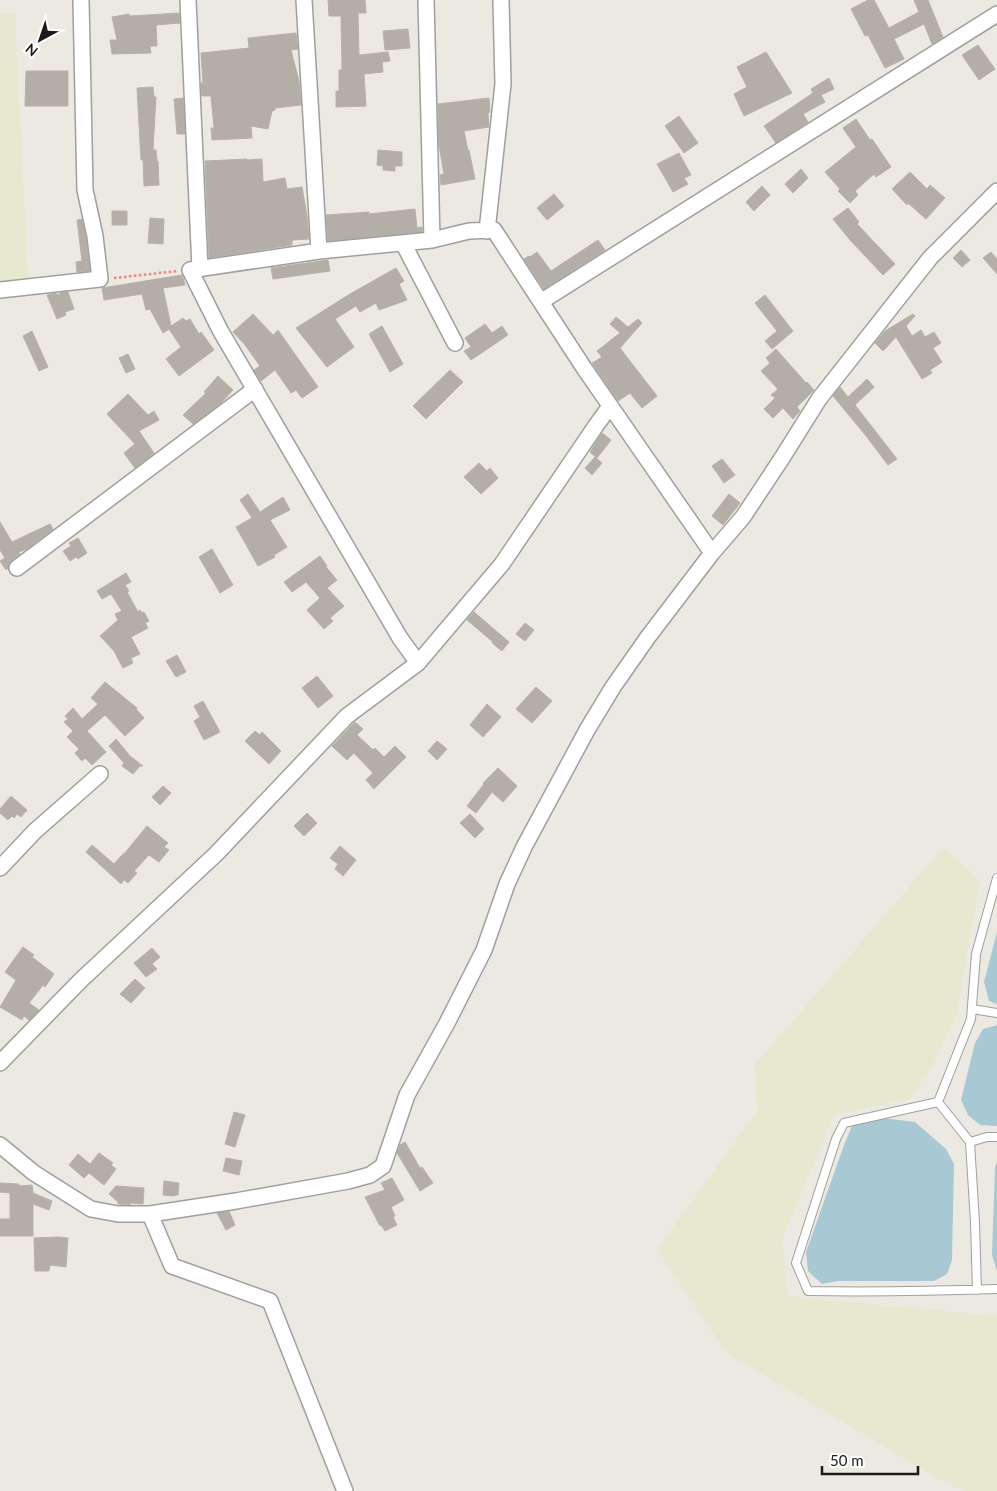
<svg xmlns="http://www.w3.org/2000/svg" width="997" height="1491" font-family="Lato,sans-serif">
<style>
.farmland{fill:#e6e8cf}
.water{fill:#a8c9d4}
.building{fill:#b4aea8;stroke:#bbb0a7}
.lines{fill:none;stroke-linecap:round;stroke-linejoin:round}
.service-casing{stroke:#9f9f9f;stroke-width:10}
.minor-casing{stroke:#9f9f9f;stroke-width:18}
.path{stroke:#e78777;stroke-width:2.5;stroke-dasharray:2.5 2.5;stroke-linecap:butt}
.service{stroke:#fff;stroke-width:8}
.minor{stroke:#fff;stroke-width:15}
</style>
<rect width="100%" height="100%" fill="#ece9e2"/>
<path class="farmland" d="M15,13L28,279L0,282V15Z
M943,848L980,880L957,1015L931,1068L911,1098L834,1115L782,1239L788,1296L997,1316V1491H964L935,1477L727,1353L657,1250L757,1111L755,1065Z"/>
<path class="water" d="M997,932V1004L989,1001L984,982Z
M997,1025V1126L980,1125L968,1115L961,1100L975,1043L983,1029Z
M867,1116L915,1122L946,1149L954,1164L952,1260L947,1274L934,1281H838L822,1284L808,1271L806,1252L844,1145L852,1126Z
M997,1162V1271L992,1255L995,1167Z"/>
<path class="building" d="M328,0H365L366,13H358L359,55L388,52L390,61L382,62L383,72L364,74L366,106L336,107V91H339V70H342L341,16H329Z
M868,0H874L889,28L919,12L914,0H928L943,37L932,44L924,24L894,39L904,59L885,68L868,35L865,36L851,9Z
M179,13L180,23L156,25L157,46H150L151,53L112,54L110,40H117L112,17L129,14L130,16Z
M408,29L410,48L385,50L383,31Z
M296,33L298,49L291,50L299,81L301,105L275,108V110L272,111L268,129L251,126L252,138L212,140L211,128H214L211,96H202L201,83H203L201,53L249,48L248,38Z
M978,45L995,69L979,80L962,55Z
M766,52L792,93L744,116L734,94L747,87L737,67Z
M26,71H68V106H25Z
M829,78L834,89L821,95L825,102L803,114L808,122L776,143L764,126L813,93L811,89Z
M153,87L154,97H156L153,150H156L157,161H158L159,185L144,186L143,160H141L137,88Z
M183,98L185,134H177L174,99Z
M489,98L490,112L488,113L489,127L464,131L468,151L469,150L475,179L441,185L440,175L444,174L439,145L438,104Z
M679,116L698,143L684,153L665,126Z
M856,119L870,140L872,139L891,167L876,177L874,174L855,191L858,195L850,203L838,191L840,189L825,172L856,147L843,128Z
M378,150L402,152V166H395V171L383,170V166L377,165Z
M679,153L691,175L684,178L688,184L673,192L657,164Z
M247,159V160L262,159L263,182L285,178L287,189L302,187L307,216L309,239L293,240L292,241V245L209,258L205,161Z
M801,169L808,178L793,193L785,184Z
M910,172L927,189L930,185L945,198L926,219L908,203L907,205L892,189Z
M762,186L770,195L754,211L746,202Z
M554,194L564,206L547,220L537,208Z
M848,208L859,222L857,224L895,264L883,275L850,240L833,219Z
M415,209L417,228L422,227V232L328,241L326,215L369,212V214Z
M112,211H127V225H112Z
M150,218L164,219L163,244L148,243Z
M82,219L86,238L90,271L77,272L76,262L82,261L77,220Z
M598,240L605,250L544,289L524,259L529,256L530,257L537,252L551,271Z
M961,250L970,260L962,267L953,258Z
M991,252L997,259V274L983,258Z
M328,260L330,271L273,279L271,268Z
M396,268L404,281L399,284L407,300L379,310L376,303L360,312L356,306L335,319L354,347L327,367L296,328L350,294Z
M182,275L185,285L163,288L171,326L183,318L186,321L190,319L199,334L201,332L214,350L179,376L166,359L181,347L169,329L163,333L150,309L146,310L142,294L104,300L102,288Z
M63,292H68L74,309L65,312L66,315L57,319L47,295L56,293L57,295Z
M765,295L793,331L772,349L765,341L777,331L755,303Z
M253,314L273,335L278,330L318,387L302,398L296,390L291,393L275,370L261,381L254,370L260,366L245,345L233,332Z
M913,314L915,316L906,326L912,336L921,330L925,337L934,332L941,343L933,348L942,362L930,370L932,373L922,379L896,337L883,351L875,343L885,331Z
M616,317L628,327L638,319L642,323L620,348L657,396L642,408L630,393L618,401L592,363L602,357L597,351L620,333L610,324Z
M485,324L492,333L502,326L508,335L471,360L464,351L471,347L465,338Z
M382,326L403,364L390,372L369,334Z
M32,331L48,367L39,371L23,336Z
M776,349L806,383L807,382L814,390L797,407L800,411L793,419L783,408L773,418L764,409L775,398L771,395L778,389L761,371L770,363L766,358Z
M128,354L135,369L126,373L119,358Z
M450,370L463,382L426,419L413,406Z
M218,376L233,390L221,403L193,424L183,415L206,393L204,392Z
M867,379L874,387L855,405L897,459L888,465L867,437L833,396L840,387L848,397Z
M128,394L148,415L154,411L159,420L139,431L154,453L135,468L124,453L135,444L107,414Z
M602,433L611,440L597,458L590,452Z
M595,457L602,463L592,475L585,468Z
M722,459L735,475L724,483L712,466Z
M479,463L487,471L490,468L498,478L481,494L464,477Z
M248,494L260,512L283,497L290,510L270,520L287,547L274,555L275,557L258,566L236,527L252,518L240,500Z
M729,494L740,503L723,525L712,516Z
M0,522L12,542L50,524L53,529L27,549L19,552L20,554L11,561L8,568L6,570L0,561L5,558L0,550Z
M78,538L87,553L78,559L76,557L70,561L63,551L71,546L69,543Z
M212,549L233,585L220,593L199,557Z
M320,556L327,566L326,567L337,580L327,588L344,606L330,618L333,621L324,629L307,610L320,598L306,582L292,592L284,582Z
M126,573L131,582L125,585L129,591L127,592L138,612L140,610L142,613L144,612L149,621L145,623L148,628L131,637L140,654L131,658L133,663L123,668L114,651L100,636L118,620L115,614L122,611L111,594L102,599L97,591Z
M474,612L509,642L502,651L492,643L493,642L467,620Z
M525,623L534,630L525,641L516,634Z
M177,655L186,672L176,677L166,661Z
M317,676L333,696L318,708L302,688Z
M105,682L137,708L136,709L144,718L125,736L105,715L87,731L106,752L92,765L85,758L82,761L75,753L79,749L67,737L73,731L64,722L68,719L65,716L73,708L82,719L98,704L91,698Z
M536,687L552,701L532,723L516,709Z
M203,701L220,732L204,740L194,721L200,717L194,706Z
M487,704L501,717L483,737L470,725Z
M355,722L363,729L357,735L373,750L375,748L384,757L395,746L406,757L374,789L366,780L373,773L354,753L347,760L332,746Z
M255,731L260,735L262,732L281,751L269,764L245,741Z
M116,739L130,756L143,766H140L133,774L122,766L124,763L109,746Z
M437,741L447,749L437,760L428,751Z
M498,768L517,786L503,802L492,792L476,813L467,806L484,784L483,783Z
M163,786L171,793L160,805L152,797Z
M11,796L27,810L21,817L17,814L14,818L12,816L8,820L0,813V809Z
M307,813L317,823L304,836L294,826Z
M470,814L484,829L475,838L460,823Z
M147,826L168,843L164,847L169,850L159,862L149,855L134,871L137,873L128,883L124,880L121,884L86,852L92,845L114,864L123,854H124Z
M340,846L356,860L343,876L335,869L338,864L330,858Z
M23,947L34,955L32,957L54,974L45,987L43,985L29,1003L39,1010L29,1020L24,1016L22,1020L0,1007L16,980L5,972Z
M152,948L160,957L152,964L157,969L146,977L134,963Z
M135,979L145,988L131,1003L120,994Z
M234,1112L245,1115L235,1147L225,1144Z
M405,1142L420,1168L422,1167L433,1183L420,1191L397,1153L400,1145Z
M99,1153L113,1163L111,1165L116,1169L104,1185L89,1173L84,1178L69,1165L78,1154L90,1164Z
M226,1158L242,1161L239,1175L223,1171Z
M392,1178L404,1200L391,1207L395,1216L393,1217L397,1225L385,1231L381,1225L380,1226L365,1197L385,1190L381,1183Z
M164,1181L179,1183L178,1195H175V1196L163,1195Z
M0,1183L19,1184V1186L32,1185L33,1193L52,1201L49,1210L33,1204V1236H0V1219H10V1193L0,1192Z
M116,1186L144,1188L143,1204L131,1203L130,1205L118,1204V1202L109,1194Z
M229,1211L235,1225L226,1230L217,1213Z
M59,1237L68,1238L66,1267L50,1265L49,1271H35L34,1238Z"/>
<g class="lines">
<defs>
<path id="service" d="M972,1009L997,1013
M938,1102L971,1019L976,954L997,878
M970,1142L987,1137H997
M977,1290L975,1223L970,1142L938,1102L844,1123L836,1139L796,1263L808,1291C871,1292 934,1291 997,1289"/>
<path id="minor" d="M188,0L200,269
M304,0L319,251
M426,0L432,240
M487,231L503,84L501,0
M403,243L455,343
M0,290L100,279L95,236L85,190L81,0
M542,301L997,14
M17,568L255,389
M418,663L502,564L595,427L610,406
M0,868L35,831L100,774
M0,1063L81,980L216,854L347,716L418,663L400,638L220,330L190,270L319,251L432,240L469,231L494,230L584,368L712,553
M0,1145L34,1173L91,1209L118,1214H150L236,1201L348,1181L370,1175L383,1166L407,1095L447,1023L484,950L507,884L524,847L587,730L613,687L648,637L712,553L743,517L782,458L819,399L930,258L997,191
M150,1214L172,1266L270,1301L345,1491"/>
</defs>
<use href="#service" class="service-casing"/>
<use href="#minor" class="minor-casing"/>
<path class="path" d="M114,278L178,271"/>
<use href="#service" class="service"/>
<use href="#minor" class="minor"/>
</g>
<g transform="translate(40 40) rotate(220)" stroke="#ffffff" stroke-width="4" paint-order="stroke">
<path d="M0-4L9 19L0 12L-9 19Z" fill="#1b1b1b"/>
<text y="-8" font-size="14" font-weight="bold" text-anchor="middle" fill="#1b1b1b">N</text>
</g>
<path d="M822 1466v8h96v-8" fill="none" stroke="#1b1b1b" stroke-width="2.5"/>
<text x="830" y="1466" font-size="15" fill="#1b1b1b" stroke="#ffffff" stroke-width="4" paint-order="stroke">50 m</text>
</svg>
